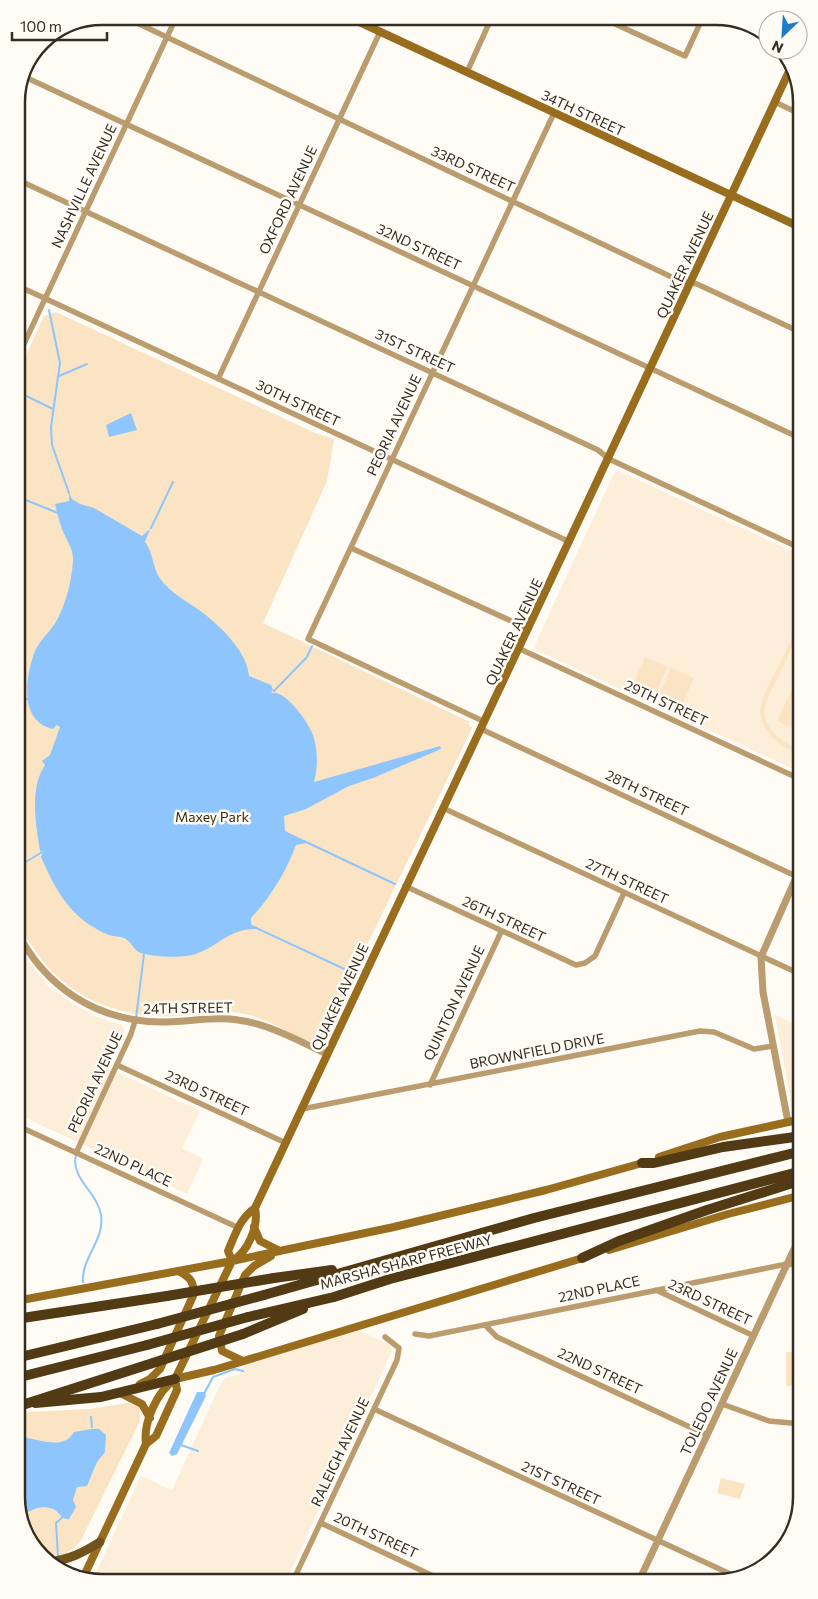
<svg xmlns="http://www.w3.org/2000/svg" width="818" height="1599" font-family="Commissioner,sans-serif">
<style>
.built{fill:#fdeed9}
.green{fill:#fbe4c4}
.water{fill:#8ec5fc}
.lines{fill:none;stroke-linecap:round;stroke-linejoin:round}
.stream{stroke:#8ec5fc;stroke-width:2}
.minor{stroke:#ba9c6f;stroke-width:5.5}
.tertiary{stroke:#ba9c6f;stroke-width:7}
.secondary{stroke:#996d1e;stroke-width:8}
.primary{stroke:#71521d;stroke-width:9}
.motorway{stroke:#523a14;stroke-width:10}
.motorway-bridge{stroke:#523a14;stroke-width:10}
.labels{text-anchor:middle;stroke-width:5;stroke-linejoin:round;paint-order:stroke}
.street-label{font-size:14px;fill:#352d22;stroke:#fffbf5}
.park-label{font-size:14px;fill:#3d2b0d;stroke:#fffbf5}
.rim{fill:none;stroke:#352d22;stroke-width:2.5}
</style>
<rect width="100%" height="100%" fill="#fffbf5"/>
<path class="built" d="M619,471L802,556V773L536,650L535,645L614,473Z
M16,946L48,986L72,1003L97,1017L122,1025L124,1031L108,1068L200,1111L182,1148L203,1159L187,1194L16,1113Z
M775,1015L802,1027V1115L796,1114L792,1109Z
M358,1330L390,1345L392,1351L285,1583H105L94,1577L141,1476L172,1490L222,1381L228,1377L239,1375L244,1365Z"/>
<path class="green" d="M56,312L315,433L334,439L327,481L263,623L470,722L468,723L470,727L473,726L319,1044C293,1038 271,1019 245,1014C222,1009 200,1015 177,1016C126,1019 74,1001 42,960C33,948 25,935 16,922V377L44,316Z
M802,622V629C794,642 788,657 781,671C776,682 768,694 765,706C761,728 783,744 802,749V754C781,748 756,730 761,705C764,691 774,676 780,663C787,650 792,634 802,622Z
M645,657L668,667L654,697L632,687Z
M671,668L694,678L680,709L657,699Z
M802,669V733L777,721Z
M786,1352H802V1385L786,1386Z
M128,1403L139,1406L140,1421L81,1540L73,1549L68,1551L67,1554L61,1556L57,1554L55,1556C4,1545 16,1456 16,1416H20L19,1413L28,1412L89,1409Z
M721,1478L745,1484L740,1499L717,1493Z"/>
<path class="water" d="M131,413L137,430L109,437L106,425Z
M69,493L72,499L80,504L94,508L142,536L151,528L153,529H150L145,542C152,550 153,567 159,577C170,594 191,603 207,616C225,631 247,653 249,676L271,685L273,690L271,693C284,689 307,719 313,735C318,751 318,767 314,782L440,746L441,749L373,778L349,786L306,809L284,816L285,831L310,843L305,841L306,843L296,845C286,872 270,898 251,918V924L257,929C230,928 220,945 198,953C184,959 155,957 141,953C134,951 131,941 124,938C119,936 114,937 109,935C71,919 57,893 41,857L43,851H40C36,825 29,789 45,765L42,761L50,755L60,727L57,725L53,729C19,722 25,677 35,651C40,640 51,631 57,620C66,604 72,579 73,561C74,549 66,540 62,529C59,521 57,512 55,504L69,501Z
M197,1392H205L206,1396L177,1454L172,1456L169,1453Z
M92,1429H99L106,1435L105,1452L97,1462L87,1486L77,1487L73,1500L76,1507L69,1519C61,1520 60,1512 53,1509C41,1504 30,1510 20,1517L16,1497V1437C35,1436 62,1453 74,1432Z"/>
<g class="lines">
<path class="stream" d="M49,310L60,363L51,427L52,445L69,493
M59,376L87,364
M16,391L53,409
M16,496L58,513
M151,528L173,482
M274,691L307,657L312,646
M16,698L28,699
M304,841L395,884
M16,868L42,852
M254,927L353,973
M136,1018L144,954
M76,1155C70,1178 98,1193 101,1215C105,1240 81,1258 83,1282
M205,1392L213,1377L235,1369L243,1371
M91,1417L92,1427
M181,1445L198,1451
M58,1556L56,1523L63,1517"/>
<path class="minor" d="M602,18L685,56L703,17
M135,22L680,281L697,284L802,333
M467,72L491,19
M25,77L802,439
M775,102L802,115
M16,179L598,450L609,459L802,549
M16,285L570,542
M16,361L174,22
M218,379L380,32
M351,548L529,629
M520,649L802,780
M485,722L308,639L554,113
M481,729L802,879
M443,808L802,975
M405,886L576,965L585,963L595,956L624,893
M117,1065L286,1143
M430,1085L501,932
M302,1109L700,1031L714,1032L754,1049L773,1046
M16,1125L239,1228
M76,1153L131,1034L135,1021
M656,1290L754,1336
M485,1325L497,1337L707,1435
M415,1334L429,1336L787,1264L802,1266
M722,1404L769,1421L802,1424
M374,1409L739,1578
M321,1523L448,1583
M292,1583L397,1360L399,1348L385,1337"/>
<path class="tertiary" d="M16,933C24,943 30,955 38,964C70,1003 116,1023 166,1022C190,1022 214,1016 238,1020C269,1024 299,1041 327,1054
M788,1122L763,992L761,957L802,864
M638,1583L802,1232"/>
<path class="secondary" d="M355,20L802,228
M659,1157L720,1137L802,1119
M254,1227L260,1241L280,1251
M609,1250L728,1214L802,1195
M232,1261L228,1251C235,1235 240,1218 255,1208C433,826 615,447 792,65
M16,1301L232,1261L394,1227L546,1190L646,1162
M243,1361L222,1351L219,1336L245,1275L254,1266L271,1256
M175,1379L214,1370L586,1257
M140,1384L150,1379L160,1369L193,1296C195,1282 190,1277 178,1271
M120,1393L142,1404L150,1418
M146,1444C143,1422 157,1392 175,1379L232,1261C248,1252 259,1226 255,1208
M83,1578L146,1444L156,1436L177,1390L175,1379"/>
<path class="primary" d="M49,1562C69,1560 84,1552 100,1542"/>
<path class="motorway" d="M642,1163H654L723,1147L802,1136
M582,1258L619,1241L707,1210L802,1180
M274,1278L332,1270
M264,1295L534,1218L802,1151
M248,1317L334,1297L390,1279L802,1171
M16,1319L167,1296
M243,1334L303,1309
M16,1358L157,1324
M16,1378L147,1345
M35,1403L101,1397L175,1379"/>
<path class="motorway-bridge" d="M167,1296L274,1278
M157,1324L264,1295
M147,1345L248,1317
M16,1407L243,1334"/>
</g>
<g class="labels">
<g class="street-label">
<text transform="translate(583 113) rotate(25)" y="5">34TH STREET</text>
<text transform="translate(473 169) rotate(25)" y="5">33RD STREET</text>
<text transform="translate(84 186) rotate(-65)" y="5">NASHVILLE AVENUE</text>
<text transform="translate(288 200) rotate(-65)" y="5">OXFORD AVENUE</text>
<text transform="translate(419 247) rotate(25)" y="5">32ND STREET</text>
<text transform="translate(685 265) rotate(-65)" y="5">QUAKER AVENUE</text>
<text transform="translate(415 351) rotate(25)" y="5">31ST STREET</text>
<text transform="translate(298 403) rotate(25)" y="5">30TH STREET</text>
<text transform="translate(394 425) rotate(-65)" y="5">PEORIA AVENUE</text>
<text transform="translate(514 632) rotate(-65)" y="5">QUAKER AVENUE</text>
<text transform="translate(666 703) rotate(25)" y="5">29TH STREET</text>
<text transform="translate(647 793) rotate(25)" y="5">28TH STREET</text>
<text transform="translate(627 881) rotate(25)" y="5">27TH STREET</text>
<text transform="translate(504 919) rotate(25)" y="5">26TH STREET</text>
<text transform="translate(340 997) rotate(-65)" y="5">QUAKER AVENUE</text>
<text transform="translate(454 1003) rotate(-65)" y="5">QUINTON AVENUE</text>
<text transform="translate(188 1008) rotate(-1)" y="5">24TH STREET</text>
<text transform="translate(537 1051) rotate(-11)" y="5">BROWNFIELD DRIVE</text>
<text transform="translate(95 1082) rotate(-65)" y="5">PEORIA AVENUE</text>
<text transform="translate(207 1093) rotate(25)" y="5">23RD STREET</text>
<text transform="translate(133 1165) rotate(25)" y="5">22ND PLACE</text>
<text transform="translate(406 1262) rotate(-15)" y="5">MARSHA SHARP FREEWAY</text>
<text transform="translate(599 1289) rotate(-12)" y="5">22ND PLACE</text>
<text transform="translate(710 1302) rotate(25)" y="5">23RD STREET</text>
<text transform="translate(600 1371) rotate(25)" y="5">22ND STREET</text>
<text transform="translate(709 1402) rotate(-65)" y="5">TOLEDO AVENUE</text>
<text transform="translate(340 1452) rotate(-65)" y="5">RALEIGH AVENUE</text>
<text transform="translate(561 1483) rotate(25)" y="5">21ST STREET</text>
<text transform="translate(376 1535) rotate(25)" y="5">20TH STREET</text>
</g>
<g class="park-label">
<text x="212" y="822">Maxey Park</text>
</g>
</g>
<path d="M0 0H818V1599H0ZM102 25H716A77 77 0 0 1 793 102V1497A77 77 0 0 1 716 1574H102A77 77 0 0 1 25 1497V102A77 77 0 0 1 102 25Z" fill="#fffbf5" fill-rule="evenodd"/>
<path class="rim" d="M102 25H716A77 77 0 0 1 793 102V1497A77 77 0 0 1 716 1574H102A77 77 0 0 1 25 1497V102A77 77 0 0 1 102 25Z"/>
<g transform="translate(783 35) rotate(205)"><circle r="24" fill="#fffbf5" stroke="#aea9a1"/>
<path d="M0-4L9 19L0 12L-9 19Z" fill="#1e7cc8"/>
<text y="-8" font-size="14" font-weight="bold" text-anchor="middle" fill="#352d22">N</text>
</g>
<path d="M12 32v8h95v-8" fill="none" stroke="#352d22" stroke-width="2.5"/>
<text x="20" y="32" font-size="15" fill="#352d22" stroke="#fffbf5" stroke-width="4" paint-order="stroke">100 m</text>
</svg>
